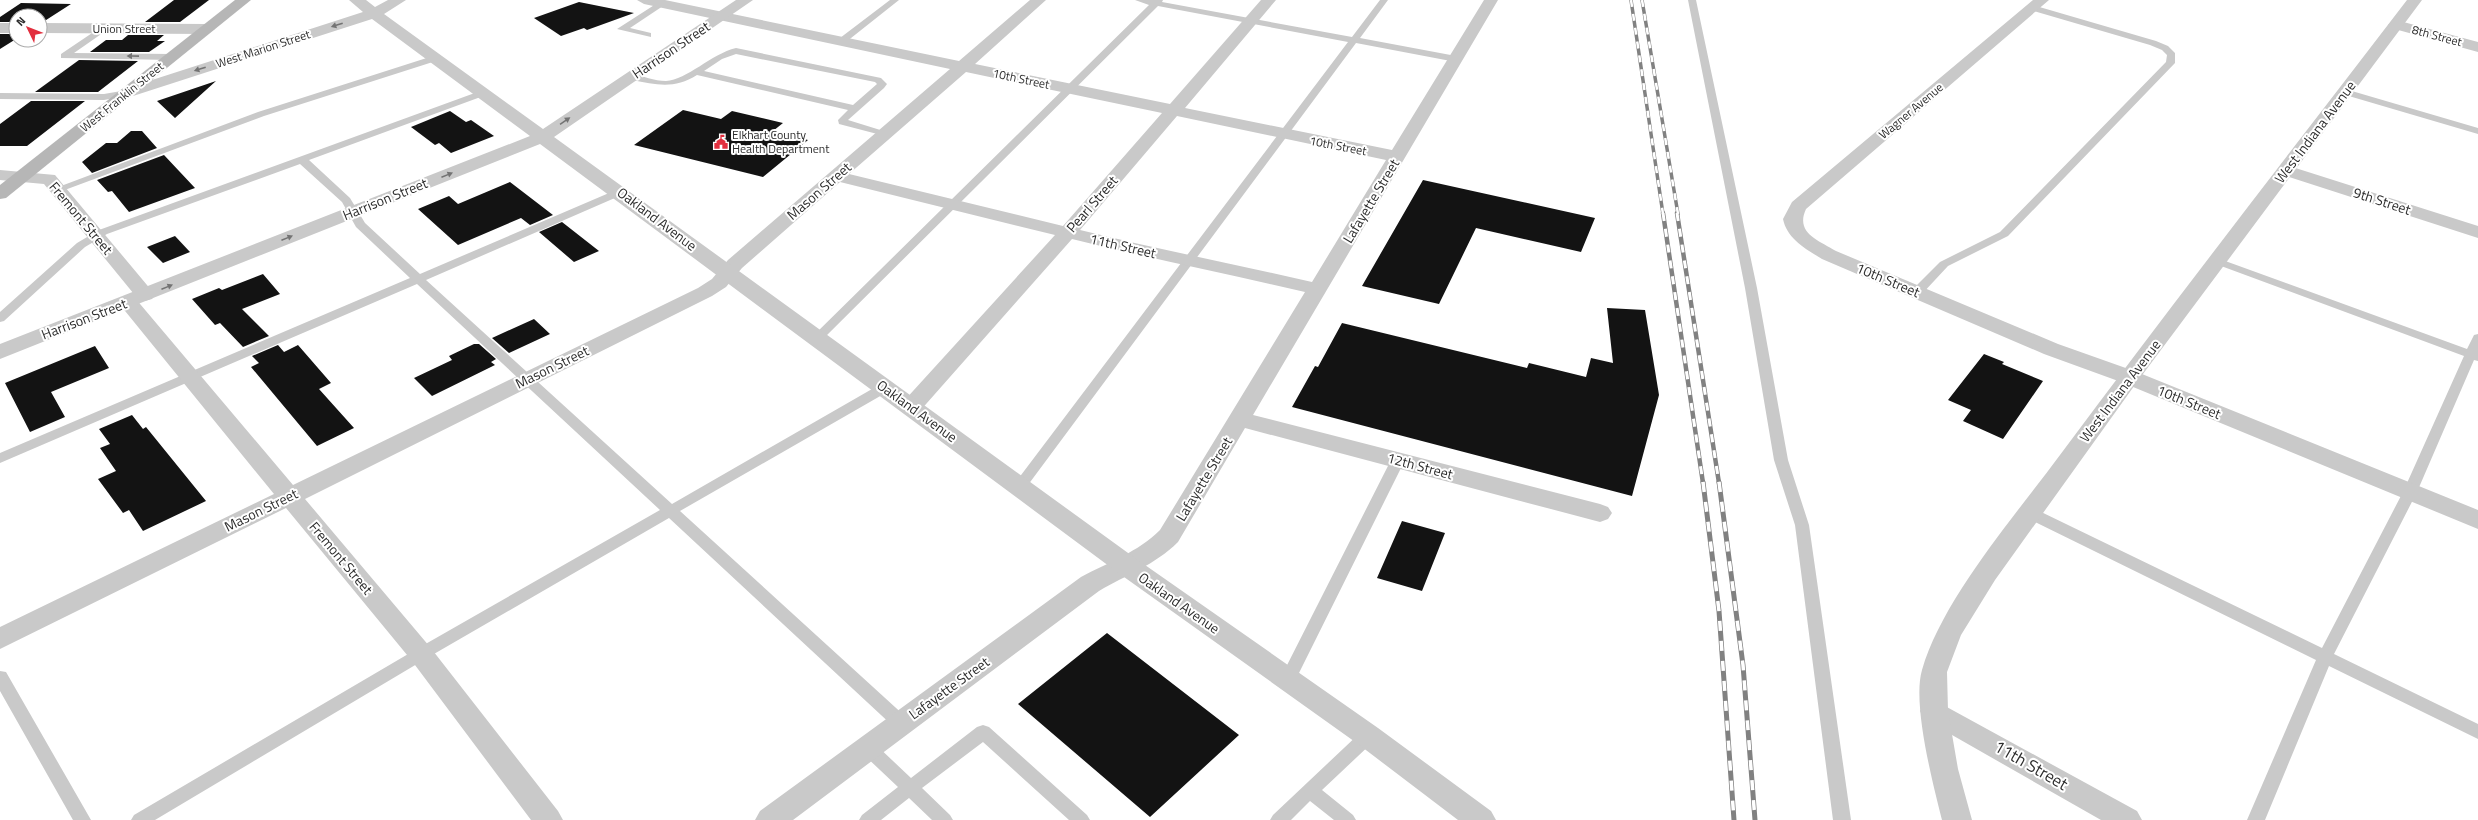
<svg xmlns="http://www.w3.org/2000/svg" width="2478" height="820" font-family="'Titillium Web',sans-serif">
  <rect width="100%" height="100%" fill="#fff"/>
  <path fill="#131313" d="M174,0H209L180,22H145Z
    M579,2L634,13L587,30L584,28L561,36L534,18Z
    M21,3L71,4L43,22H40V16H16V22H0V17Z
    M0,34H16V39L0,49Z
    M128,35H164L157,41H165L149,52H90L106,40H122Z
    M79,60L138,61L98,92H35Z
    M216,81L175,118L157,101Z
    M31,101H85L27,146H0V124Z
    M683,110L721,119L732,111L783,123L773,131L808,140L763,177L634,145Z
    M450,111L466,122L471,120L494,136L451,153L439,143L435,145L411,127Z
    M131,131H142L157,148L92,173L82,162L106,143H117Z
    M164,155L195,188L129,212L112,191L108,192L97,180Z
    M1423,180L1595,218L1581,252L1476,228L1439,304L1362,286Z
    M510,182L553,215L530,225L521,218L458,245L418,209L449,196L458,204Z
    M562,222L599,251L574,262L539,232Z
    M175,236L190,252L163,263L147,247Z
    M263,274L280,294L242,309L269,336L243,347L220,323L215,325L192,299L219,288L222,290Z
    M1607,308L1645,310L1659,395L1632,496L1292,407L1315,366L1318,367L1342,323L1527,368L1529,363L1586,377L1591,358L1613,363Z
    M534,319L550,334L509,353L492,338Z
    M474,344H479L496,359L491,362L495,365L432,396L414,378L452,360L449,356Z
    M278,345L284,352L298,345L331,383L319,389L354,428L317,446L251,367L259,363L252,356Z
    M95,346L109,368L51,392L65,417L30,432L5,383Z
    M1984,354L2004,362L2002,364L2043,381L2003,439L1963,421L1971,410L1948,400Z
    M132,415L143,429L146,427L206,501L143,531L129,510L123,513L98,479L116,471L100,448L110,444L99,429Z
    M1402,521L1445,533L1422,591L1377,578Z
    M1107,633L1239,735L1150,817L1018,704Z"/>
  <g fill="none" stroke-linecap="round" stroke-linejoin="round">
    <path fill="#c9c9c9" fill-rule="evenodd" d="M890,0H899L846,42H840V38Z
      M1135,0H1163L1162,2L1352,37L1380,0H1388L1360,38L1456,56L1461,59L1456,62L1356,43L1025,489H1015L1013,486L1015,483L1348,42L1158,6L821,341L817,342L811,338L1149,5Z
      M1688,0H1696L1757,288L1788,460L1809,525L1851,820H1833L1795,525L1774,460L1745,288Z
      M659,2L666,4L630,28L651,33V37L617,29Z
      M2030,6H2036L2156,41L2168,46L2175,53V63L2008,236L1948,266L1921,295H1913L1911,292L1913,289L1940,262L2000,232L2166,62L2167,55L2162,50L2150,45L2030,10Z
      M104,25L108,28L107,30L74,53L172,54L177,57L172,60L61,58V54Z
      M736,48L881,78L887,84L884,88L848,120L890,133L885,136L839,124L838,120L848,110L697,75C675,89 657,85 632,80L627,77L632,74C643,76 654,81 666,81C687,80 711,54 736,48ZM736,54L875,82L877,84L853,105L704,71L722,59Z
      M436,55L439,56V60L264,116L62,191H54L53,189L258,112Z
      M2345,89L2478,128V134L2342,94V90Z
      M127,90L130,91V95L104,100L0,99V93L104,94Z
      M483,90L488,93L486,95L309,160L350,198L365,223L420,274L616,190H624V194L426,280L672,504L879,385H889L890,388L889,391L680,511L907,718L909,723L907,728L901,730L895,728L669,518L427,658L155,820H131L134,815L415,650L660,510L417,284L0,463V453L410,278L356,227L342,202L300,164L107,234L85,247L4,321L0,322V312L77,243L99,230Z
      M2217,258L2467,349L2474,335L2478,334V361L2474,360L2417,492L2334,654L2478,724V739L2329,666L2265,820H2247L2316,660L2025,517L2023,513L2025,509H2035L2322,648L2403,492L2464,356L2213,263L2211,261Z
      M1398,455L1405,460L1296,679L1294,684L1288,685L1282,684L1280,679L1391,460Z
      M0,671L6,672L91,820H73L0,691Z
      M983,725L989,727L1087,815L1090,820H1069L983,742L922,788L950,815L953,820H932L909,798L881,820H859L862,815L898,787L862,753L860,748L862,743L868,741L874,743L911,778L977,727Z
      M1368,729L1374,731L1376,736L1374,741L1322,790L1353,815L1356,820H1334L1310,801L1291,820H1270L1273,815L1362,731Z"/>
    <path fill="#c9c9c9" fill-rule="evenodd" d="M637,0H665L959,61L1030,0H1046L975,64L1170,104L1261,0H1276L1185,108L1392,150L1484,0H1498L1253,415L1600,504L1608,507L1612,513L1608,519L1600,522L1245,428L1178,542C1155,565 1126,575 1099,591L793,820H755L760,811L1081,577C1109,562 1138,552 1160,530L1305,292C1228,274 1149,258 1072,239L919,412L911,414L903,412L900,407L903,402L1055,235L840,182L742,268L726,287L712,296L305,499L430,647L558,811L563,820H531L412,661L286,508L0,649V627L274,494L121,306L118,302L121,298L128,296L135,298L293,485L698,288L712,279L728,260L950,69L644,4ZM966,72L1162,113L1063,226L849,174ZM1177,116L1386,160L1312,282C1234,264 1157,249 1080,230Z
      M2033,0H2049L1806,209C1795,233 1818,240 1836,251L2058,344L2137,372L2478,510V529L2121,382L2044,354L1822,259C1806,249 1787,239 1783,219L1792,202Z
      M2396,20L2478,42V52L2391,28L2388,25L2391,22Z
      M0,23H16V33H0Z
      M40,23L207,24L215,29L207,34L40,33Z
      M2286,165L2478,226V238L2280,174L2277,170L2280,166Z
      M0,170L55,175L152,291L155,295L152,299L145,301L138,299L44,184L0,180Z
      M1934,700L2137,811L2142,820H2101L1924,719L1920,711L1924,703Z"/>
    <path fill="#c9c9c9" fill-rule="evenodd" d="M349,0H366L375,7L388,0H406L384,14L543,129L736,0H753L554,137L1135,558L1378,728L1491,811L1496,820H1458L1358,744L1117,572L540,144L0,359V344L530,136L372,19L133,96H121L119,93L121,90L363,12Z
      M2407,0H2422L2137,382L1995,580L1961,635L1947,672L1948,711L1958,769L1972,820H1942C1933,784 1912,704 1922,670C1943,598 2015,516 2060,455C2174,302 2291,151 2407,0Z"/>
    <path fill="#b6b6b6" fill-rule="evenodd" d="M235,0H251L6,198L0,199V185Z"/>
    <defs>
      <path id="rail-far2" d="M1631,0L1663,214
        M1642,0L1678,214"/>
      <path id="rail-far1" d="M1663,213L1703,483
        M1677,213L1719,483"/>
      <path id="rail" d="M1703,482L1719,611L1734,820
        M1719,482L1743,665L1755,820"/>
    </defs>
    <use href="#rail-far2" stroke="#818181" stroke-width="3.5"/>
    <use href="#rail-far1" stroke="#818181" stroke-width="4.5"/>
    <use href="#rail" stroke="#818181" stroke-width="5"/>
    <use href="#rail-far2" stroke="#fff" stroke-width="2.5" stroke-dasharray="7" stroke-linecap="butt"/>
    <use href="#rail-far1" stroke="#fff" stroke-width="3" stroke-dasharray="8" stroke-linecap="butt"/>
    <use href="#rail" stroke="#fff" stroke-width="3.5" stroke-dasharray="10" stroke-linecap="butt"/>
  </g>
  <defs><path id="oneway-solid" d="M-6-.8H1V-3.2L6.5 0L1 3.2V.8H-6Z"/></defs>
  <g fill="#737373">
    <use href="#oneway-solid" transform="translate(337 25) rotate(162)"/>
    <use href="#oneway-solid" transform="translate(133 56) rotate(-179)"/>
    <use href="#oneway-solid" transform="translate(200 69) rotate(162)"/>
    <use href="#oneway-solid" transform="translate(565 121) rotate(-34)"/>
    <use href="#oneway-solid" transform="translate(447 175) rotate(-22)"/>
    <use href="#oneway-solid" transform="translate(287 238) rotate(-22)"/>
    <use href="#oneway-solid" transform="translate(167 287) rotate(-22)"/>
  </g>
  <defs>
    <symbol id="civic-bare" viewBox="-9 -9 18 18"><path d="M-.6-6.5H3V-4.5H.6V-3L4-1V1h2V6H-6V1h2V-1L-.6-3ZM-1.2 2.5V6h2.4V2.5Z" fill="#e22f3e" stroke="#fff" stroke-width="2.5" paint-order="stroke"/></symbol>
  </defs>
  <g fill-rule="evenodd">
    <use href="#civic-bare" x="711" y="132" width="20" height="20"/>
  </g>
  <g text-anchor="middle" stroke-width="4" stroke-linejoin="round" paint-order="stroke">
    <g font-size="12" fill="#2c2c2c" stroke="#fff">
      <text x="124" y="33">Union Street</text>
      <text transform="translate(2437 36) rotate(15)" y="4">8th Street</text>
      <text transform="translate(263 49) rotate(-18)" y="4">West Marion Street</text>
      <text transform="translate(1021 79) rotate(12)" y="4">10th Street</text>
      <text transform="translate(122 97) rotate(-39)" y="4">West Franklin Street</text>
      <text transform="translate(1911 111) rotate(-40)" y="4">Wagner Avenue</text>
      <text transform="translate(1338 146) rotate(11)" y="4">10th Street</text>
    </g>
    <g font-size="12" fill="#2c2c2c" stroke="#fff" text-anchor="start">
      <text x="732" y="139">Elkhart County<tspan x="732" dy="14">Health Department</tspan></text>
    </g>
    <g font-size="14" fill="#2c2c2c" stroke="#fff">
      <text transform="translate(671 50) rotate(-34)" y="5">Harrison Street</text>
      <text transform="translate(2315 132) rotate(-53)" y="5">West Indiana Avenue</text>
      <text transform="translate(819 191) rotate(-41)" y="5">Mason Street</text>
      <text transform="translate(385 199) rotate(-22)" y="5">Harrison Street</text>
      <text transform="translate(1371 201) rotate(-59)" y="5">Lafayette Street</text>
      <text transform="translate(2382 201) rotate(18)" y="5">9th Street</text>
      <text transform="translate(1092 204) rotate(-49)" y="5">Pearl Street</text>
      <text transform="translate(81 218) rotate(50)" y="5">Fremont Street</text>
      <text transform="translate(657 219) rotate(37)" y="5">Oakland Avenue</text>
      <text transform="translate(1123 246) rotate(13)" y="5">11th Street</text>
      <text transform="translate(1888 280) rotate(23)" y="5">10th Street</text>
      <text transform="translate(84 319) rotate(-21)" y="5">Harrison Street</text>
      <text transform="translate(552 367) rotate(-26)" y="5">Mason Street</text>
      <text transform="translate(2120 391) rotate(-53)" y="5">West Indiana Avenue</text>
      <text transform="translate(2189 402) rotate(22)" y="5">10th Street</text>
      <text transform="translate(917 411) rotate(36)" y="5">Oakland Avenue</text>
      <text transform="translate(1420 466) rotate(15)" y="5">12th Street</text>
      <text transform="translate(1204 479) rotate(-59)" y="5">Lafayette Street</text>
      <text transform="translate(261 510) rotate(-26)" y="5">Mason Street</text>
      <text transform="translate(341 558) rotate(50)" y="5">Fremont Street</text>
      <text transform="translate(1179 603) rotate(35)" y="5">Oakland Avenue</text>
      <text transform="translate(949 688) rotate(-36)" y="5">Lafayette Street</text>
    </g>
    <g font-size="17" fill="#2c2c2c" stroke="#fff">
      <text transform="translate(2031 765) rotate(30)" y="6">11th Street</text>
    </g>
  </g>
  <g transform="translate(28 28) rotate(313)"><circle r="19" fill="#ffffff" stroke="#ababab"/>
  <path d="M0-3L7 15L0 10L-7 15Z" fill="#e22f3e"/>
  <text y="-6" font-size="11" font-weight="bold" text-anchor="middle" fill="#2c2c2c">N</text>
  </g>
</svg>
